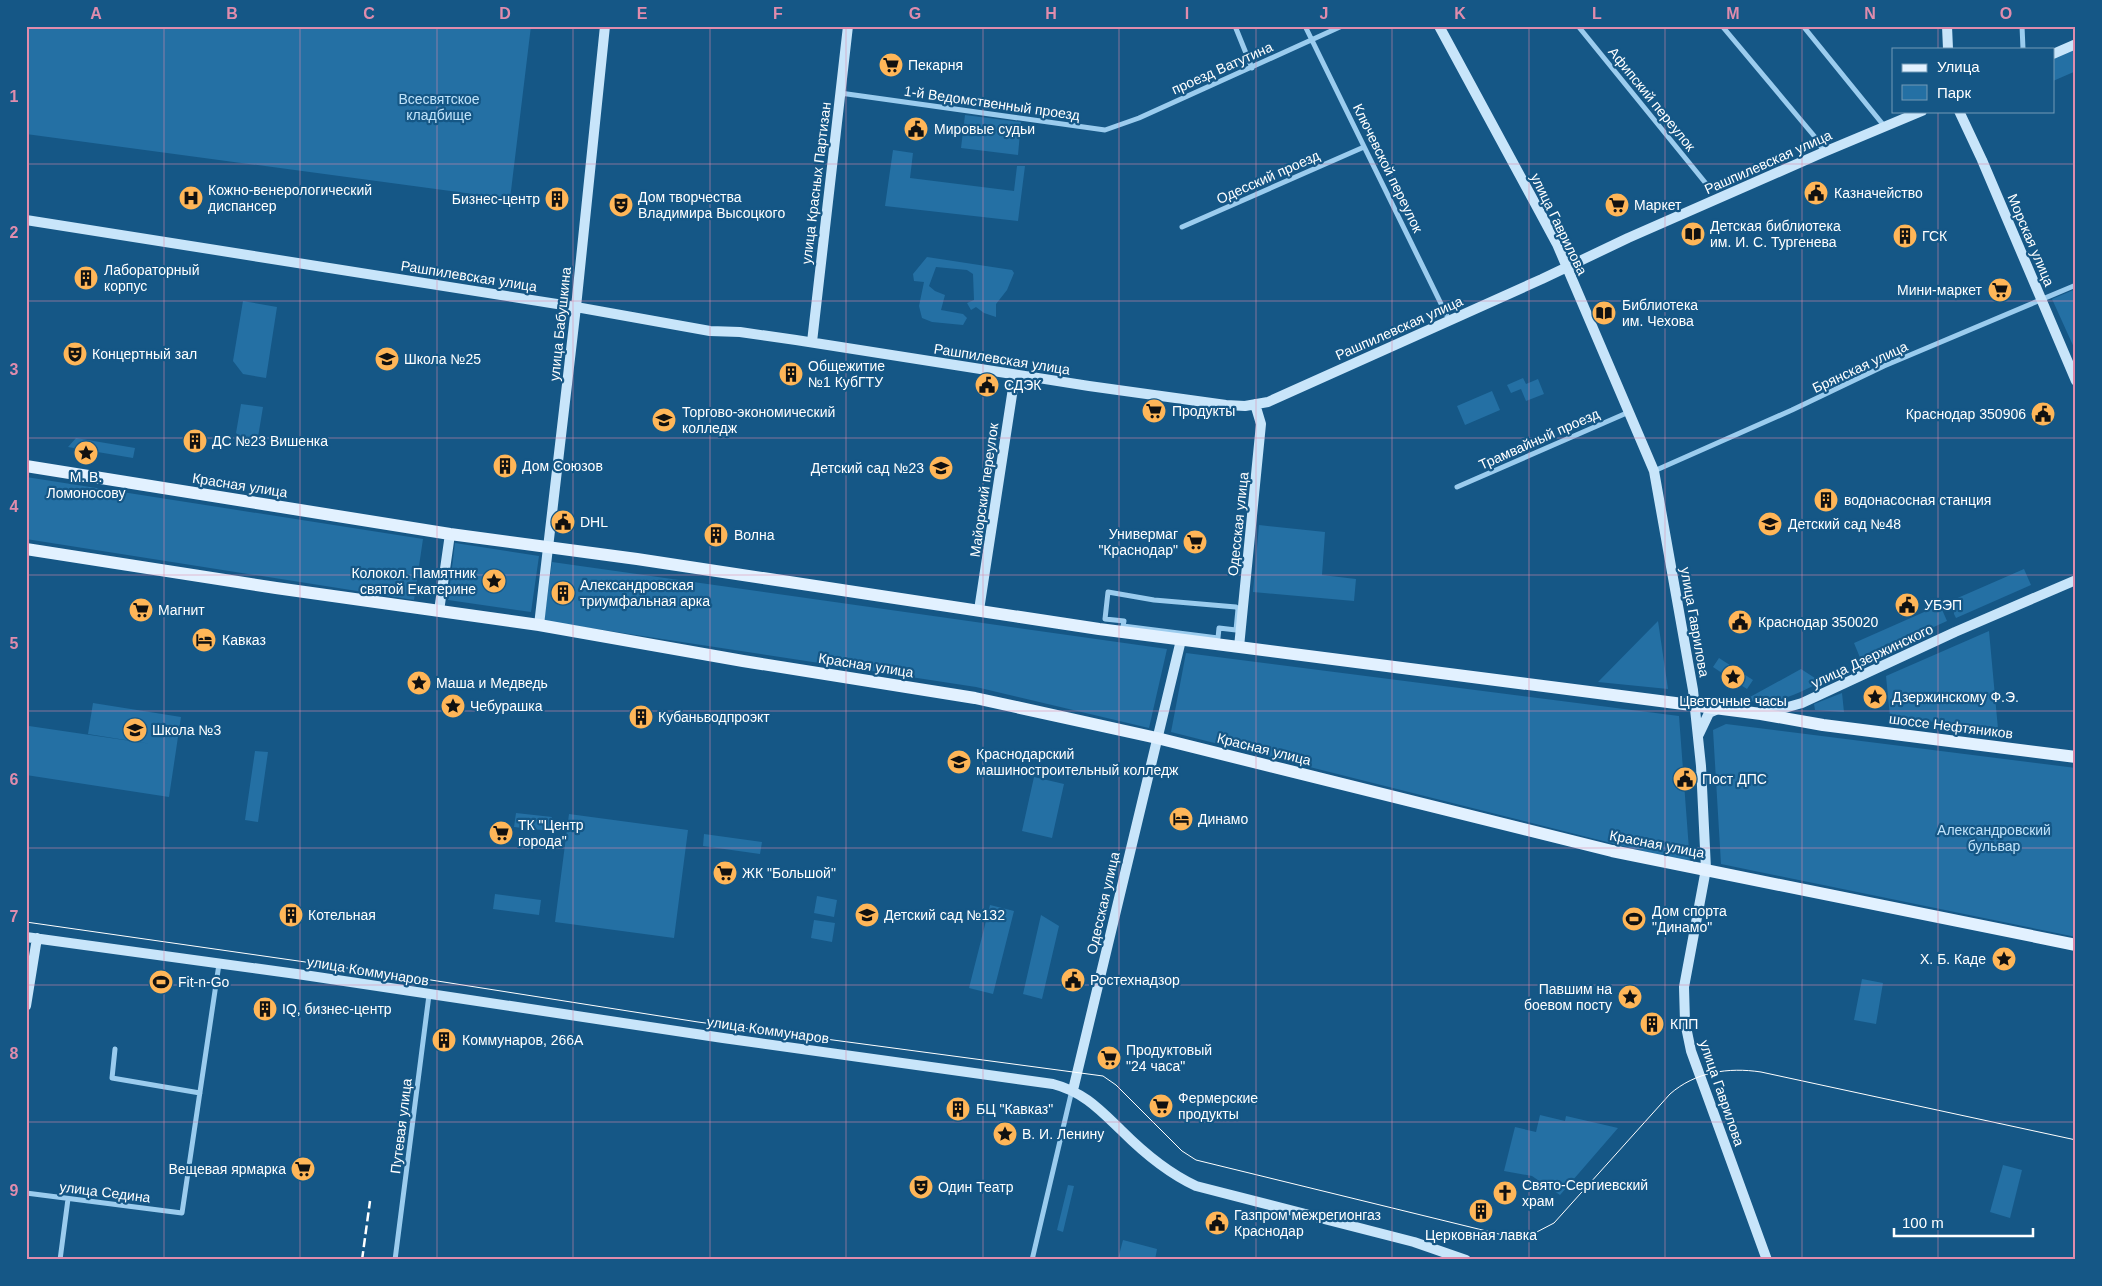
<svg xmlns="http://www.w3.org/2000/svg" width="2102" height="1286" font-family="Helvetica,sans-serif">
  <rect width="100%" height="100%" fill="#155786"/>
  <path fill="#2470a4" d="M26,26H531L510,199L26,134Z
    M2076,48V71L2053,81V58Z
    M965,115L1021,122L1018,155L961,148Z
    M893,150L913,153L910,178L1014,191L1017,166H1025L1018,221L885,206Z
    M927,257L1012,270L1014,273L1007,290L996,304V317L984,313L976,307L971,310L967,303L974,300L973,274L967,270L936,267L929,286L935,291L945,295L941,310L963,314L967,318L963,325L932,322L922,318L919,306L924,282L914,281L913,274Z
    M2076,289V352L2052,299Z
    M243,301L277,307L266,378L243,374L233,361Z
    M1523,378L1526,384L1538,379L1544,394L1526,401L1521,389L1511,393L1507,385Z
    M1492,391L1500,410L1465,425L1457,406Z
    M241,404L263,407L256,449L236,433Z
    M76,438L135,448L133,458L68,447Z
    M26,477L423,539L414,600L26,539Z
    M1259,525L1325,532L1322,575L1356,579L1354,601L1253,592Z
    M455,543L539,556L531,612L448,600Z
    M552,562L1167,649L1149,728L976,687L544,621Z
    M2024,569L2031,585L1956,618L1954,614L1953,600Z
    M1940,605L1947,621L1861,660L1854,643Z
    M1658,621L1668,689L1598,682Z
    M1989,631L1998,729L1890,717L1886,676Z
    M1186,653L1679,716L1690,863L1171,732Z
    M1719,658L1753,680L1747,689L1736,682H1728L1725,675L1713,667Z
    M1801,669L1821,682C1798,693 1776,706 1749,701L1750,697Z
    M1842,693L1844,712L1815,710L1814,704Z
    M93,703L181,717L169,797L26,775L29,726L151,744L88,734Z
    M1726,724L2076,768V937L1721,864L1713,730Z
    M255,751L268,752L258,822L245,820Z
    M1034,777L1064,784L1052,838L1022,831Z
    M516,813L552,817L551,831L514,827Z
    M569,814L688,830L674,938L555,922Z
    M704,834L762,842L760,854L703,846Z
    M495,894L541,900L539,915L493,909Z
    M817,896L837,900L834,917L814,913Z
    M990,905L1014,911L993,994L969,988Z
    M1041,915L1059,926L1042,999L1023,994Z
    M814,920L835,923L832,942L811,938Z
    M1862,979L1883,983L1876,1024L1854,1020Z
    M1540,1115L1565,1121L1566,1116L1618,1128L1560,1195L1532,1176L1504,1171L1515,1127L1536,1132Z
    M2003,1165L2022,1170L2010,1218L1990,1212Z
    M1068,1185L1074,1186L1063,1232L1057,1230Z
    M1123,1240L1157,1249L1155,1260L1118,1259Z"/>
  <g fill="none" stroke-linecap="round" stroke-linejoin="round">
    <path stroke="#9bccee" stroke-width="5" d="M1235,26L1252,68
      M1305,26L1449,320
      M1578,26L1708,186
      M1722,26L1815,137L1824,152
      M1803,26L1885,127
      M2022,26L2023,49
      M1804,27L1816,26
      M840,93L1105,130L1139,118L1342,26
      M1182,227L1364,147
      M1654,471L1792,410L1884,366L2076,285
      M1457,487L1629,412
      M1108,592L1154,600L1236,607L1238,609L1236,630L1219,628L1218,638L1123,626L1124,621L1105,619Z
      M115,1049L112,1078L200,1093
      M26,1193L182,1213L219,964
      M60,1260L68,1199
      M395,1260L429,995
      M1032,1260L1072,1090"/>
    <path stroke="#c8e5fa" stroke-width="10" d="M1439,26L1557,244L1654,471L1693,690L1701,766L1706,869L1684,987L1685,1022L1691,1051L1767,1260
      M1947,26L1948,49
      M2053,54L2076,44
      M1959,111L1982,160L2076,381
      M26,220L576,307L710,331L740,332L796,340L1089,386L1226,405L1245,406L1268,402L1542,279L1628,238L1824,152L1922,111
      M812,342L848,26
      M979,610L1015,375
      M439,611L450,534
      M539,625L576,307L605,26
      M1239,647L1261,424L1255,404
      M1767,713L1802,703L1955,632L2076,580
      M1699,734L1709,713L1718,709
      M26,937L304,975L723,1038L1053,1084C1084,1092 1100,1110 1122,1131C1144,1153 1168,1173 1196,1186L1414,1242L1466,1260
      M26,1006L37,938
      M1073,1090L1181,640"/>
    <path stroke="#e2f1ff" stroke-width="12" d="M26,466L450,534L637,559L1099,629L1761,714L1823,725L2076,757
      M26,549L276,588L539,625L743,661L975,698L1157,738L1612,851L2076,945"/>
    <path stroke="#fff" stroke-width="1" d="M26,922L431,980L698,1022L1103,1076L1116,1085L1182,1151L1196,1160L1511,1237L1531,1235L1554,1223L1670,1094C1695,1072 1728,1067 1761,1072L2076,1140"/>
    <path stroke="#fff" stroke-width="2.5" stroke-dasharray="9 4" stroke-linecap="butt" d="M362,1260L370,1201"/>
  </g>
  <path fill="none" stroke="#e08cad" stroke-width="1" stroke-opacity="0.55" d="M164,26V1260M300,26V1260M437,26V1260M573,26V1260M710,26V1260M846,26V1260M983,26V1260M1119,26V1260M1256,26V1260M1392,26V1260M1529,26V1260M1665,26V1260M1802,26V1260M1938,26V49M1938,111V1260M26,164H2076M26,301H2076M26,438H2076M26,575H2076M26,711H2076M26,848H2076M26,985H2076M26,1122H2076"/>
  <defs>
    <symbol id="supermarket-disc" viewBox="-11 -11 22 22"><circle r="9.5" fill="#ffb658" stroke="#155786"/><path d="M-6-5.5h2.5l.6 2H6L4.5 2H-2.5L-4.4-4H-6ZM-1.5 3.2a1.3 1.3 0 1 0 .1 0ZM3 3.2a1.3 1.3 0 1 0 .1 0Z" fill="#111"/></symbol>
    <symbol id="civic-disc" viewBox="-11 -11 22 22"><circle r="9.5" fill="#ffb658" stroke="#155786"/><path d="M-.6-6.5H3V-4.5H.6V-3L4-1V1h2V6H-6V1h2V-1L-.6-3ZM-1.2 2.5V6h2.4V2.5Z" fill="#111"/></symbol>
    <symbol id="hospital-disc" viewBox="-11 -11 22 22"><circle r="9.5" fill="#ffb658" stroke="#155786"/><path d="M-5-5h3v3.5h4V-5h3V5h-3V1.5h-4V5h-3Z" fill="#111"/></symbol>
    <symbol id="building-disc" viewBox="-11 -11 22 22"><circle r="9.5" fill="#ffb658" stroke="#155786"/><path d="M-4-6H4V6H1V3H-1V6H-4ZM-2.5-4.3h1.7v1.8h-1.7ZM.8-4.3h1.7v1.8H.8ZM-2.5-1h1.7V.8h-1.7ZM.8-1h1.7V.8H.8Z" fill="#111"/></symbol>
    <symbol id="theatre-disc" viewBox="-11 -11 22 22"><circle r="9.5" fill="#ffb658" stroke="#155786"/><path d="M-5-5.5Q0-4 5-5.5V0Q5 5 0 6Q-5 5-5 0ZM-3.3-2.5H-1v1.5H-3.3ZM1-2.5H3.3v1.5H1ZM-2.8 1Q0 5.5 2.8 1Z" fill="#111"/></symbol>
    <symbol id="library-disc" viewBox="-11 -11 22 22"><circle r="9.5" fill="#ffb658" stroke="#155786"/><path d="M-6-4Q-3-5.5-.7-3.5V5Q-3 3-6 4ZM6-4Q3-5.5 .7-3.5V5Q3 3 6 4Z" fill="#111"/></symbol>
    <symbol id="school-disc" viewBox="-11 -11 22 22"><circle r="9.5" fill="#ffb658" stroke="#155786"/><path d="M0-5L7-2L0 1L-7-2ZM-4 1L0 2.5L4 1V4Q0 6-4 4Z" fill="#111"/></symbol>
    <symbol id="university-disc" viewBox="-11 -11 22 22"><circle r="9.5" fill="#ffb658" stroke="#155786"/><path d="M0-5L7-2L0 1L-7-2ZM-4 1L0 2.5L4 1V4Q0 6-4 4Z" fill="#111"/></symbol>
    <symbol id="sight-disc" viewBox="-11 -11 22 22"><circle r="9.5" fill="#ffb658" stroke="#155786"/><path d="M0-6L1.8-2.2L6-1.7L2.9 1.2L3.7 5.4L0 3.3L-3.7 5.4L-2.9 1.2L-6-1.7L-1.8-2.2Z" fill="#111"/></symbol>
    <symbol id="hotel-disc" viewBox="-11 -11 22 22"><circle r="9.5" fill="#ffb658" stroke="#155786"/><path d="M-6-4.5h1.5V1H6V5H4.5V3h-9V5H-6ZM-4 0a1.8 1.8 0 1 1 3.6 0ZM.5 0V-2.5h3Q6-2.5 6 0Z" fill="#111"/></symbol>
    <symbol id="stadium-disc" viewBox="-11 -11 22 22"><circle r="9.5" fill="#ffb658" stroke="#155786"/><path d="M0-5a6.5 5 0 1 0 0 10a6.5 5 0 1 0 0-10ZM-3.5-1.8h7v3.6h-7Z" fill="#111"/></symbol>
    <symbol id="church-disc" viewBox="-11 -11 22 22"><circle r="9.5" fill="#ffb658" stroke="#155786"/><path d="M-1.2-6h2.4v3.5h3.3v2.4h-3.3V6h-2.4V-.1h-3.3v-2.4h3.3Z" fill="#111"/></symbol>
  </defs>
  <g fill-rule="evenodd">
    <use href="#supermarket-disc" x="877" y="51" width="28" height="28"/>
    <use href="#civic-disc" x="902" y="115" width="28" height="28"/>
    <use href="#civic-disc" x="1802" y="179" width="28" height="28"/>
    <use href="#hospital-disc" x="177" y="184" width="28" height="28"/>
    <use href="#building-disc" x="543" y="185" width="28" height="28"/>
    <use href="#theatre-disc" x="607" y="191" width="28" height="28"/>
    <use href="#supermarket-disc" x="1603" y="191" width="28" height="28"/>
    <use href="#library-disc" x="1679" y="220" width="28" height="28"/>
    <use href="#building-disc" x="1891" y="222" width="28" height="28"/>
    <use href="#building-disc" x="72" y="264" width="28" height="28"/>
    <use href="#supermarket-disc" x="1986" y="276" width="28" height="28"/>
    <use href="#library-disc" x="1590" y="299" width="28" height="28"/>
    <use href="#theatre-disc" x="61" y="340" width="28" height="28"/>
    <use href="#school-disc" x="373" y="345" width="28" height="28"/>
    <use href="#building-disc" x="777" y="360" width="28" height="28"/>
    <use href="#civic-disc" x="973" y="371" width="28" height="28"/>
    <use href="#supermarket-disc" x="1140" y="397" width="28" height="28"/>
    <use href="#civic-disc" x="2029" y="400" width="28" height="28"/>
    <use href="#university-disc" x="650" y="406" width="28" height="28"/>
    <use href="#building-disc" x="181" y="427" width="28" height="28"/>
    <use href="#sight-disc" x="72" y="439" width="28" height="28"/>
    <use href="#building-disc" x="491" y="452" width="28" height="28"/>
    <use href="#school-disc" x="927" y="454" width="28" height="28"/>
    <use href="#building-disc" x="1812" y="486" width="28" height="28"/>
    <use href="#civic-disc" x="549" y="508" width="28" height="28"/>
    <use href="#school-disc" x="1756" y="510" width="28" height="28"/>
    <use href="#building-disc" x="702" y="521" width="28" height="28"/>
    <use href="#supermarket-disc" x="1181" y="528" width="28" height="28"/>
    <use href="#sight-disc" x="480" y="567" width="28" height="28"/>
    <use href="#building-disc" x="549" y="579" width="28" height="28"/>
    <use href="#civic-disc" x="1893" y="591" width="28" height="28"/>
    <use href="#supermarket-disc" x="127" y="596" width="28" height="28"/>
    <use href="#civic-disc" x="1726" y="608" width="28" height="28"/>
    <use href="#hotel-disc" x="190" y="626" width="28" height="28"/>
    <use href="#sight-disc" x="1719" y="663" width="28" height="28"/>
    <use href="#sight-disc" x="405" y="669" width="28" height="28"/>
    <use href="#sight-disc" x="1861" y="683" width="28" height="28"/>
    <use href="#sight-disc" x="439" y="692" width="28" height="28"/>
    <use href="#building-disc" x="627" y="703" width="28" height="28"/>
    <use href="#school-disc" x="121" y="716" width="28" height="28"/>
    <use href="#university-disc" x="945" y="748" width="28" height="28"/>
    <use href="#civic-disc" x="1671" y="765" width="28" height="28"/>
    <use href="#hotel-disc" x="1167" y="805" width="28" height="28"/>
    <use href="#supermarket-disc" x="487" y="819" width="28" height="28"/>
    <use href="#supermarket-disc" x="711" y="859" width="28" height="28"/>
    <use href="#building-disc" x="277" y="901" width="28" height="28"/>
    <use href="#school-disc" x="853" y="901" width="28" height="28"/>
    <use href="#stadium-disc" x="1620" y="905" width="28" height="28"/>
    <use href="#sight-disc" x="1990" y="945" width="28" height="28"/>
    <use href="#civic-disc" x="1059" y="966" width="28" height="28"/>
    <use href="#stadium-disc" x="147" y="968" width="28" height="28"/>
    <use href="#sight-disc" x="1616" y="983" width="28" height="28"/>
    <use href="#building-disc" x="251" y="995" width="28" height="28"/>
    <use href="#building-disc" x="1638" y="1010" width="28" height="28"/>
    <use href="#building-disc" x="430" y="1026" width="28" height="28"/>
    <use href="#supermarket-disc" x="1095" y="1044" width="28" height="28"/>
    <use href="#supermarket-disc" x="1147" y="1092" width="28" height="28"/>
    <use href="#building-disc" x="944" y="1095" width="28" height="28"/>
    <use href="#sight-disc" x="991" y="1120" width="28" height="28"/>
    <use href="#supermarket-disc" x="289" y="1155" width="28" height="28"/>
    <use href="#theatre-disc" x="907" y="1173" width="28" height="28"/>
    <use href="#church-disc" x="1491" y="1179" width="28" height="28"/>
    <use href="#building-disc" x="1467" y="1197" width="28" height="28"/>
    <use href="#civic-disc" x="1203" y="1209" width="28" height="28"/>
  </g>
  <g text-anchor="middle" stroke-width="4.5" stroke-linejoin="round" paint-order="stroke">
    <g font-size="14" fill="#fff" stroke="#155786" text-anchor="start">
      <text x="908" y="70">Пекарня</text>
      <text x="934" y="134">Мировые судьи</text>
      <text x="208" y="195">Кожно-венерологический<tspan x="208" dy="16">диспансер</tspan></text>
      <text x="1834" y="198">Казначейство</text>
      <text x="638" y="202">Дом творчества<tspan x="638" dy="16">Владимира Высоцкого</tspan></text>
      <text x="540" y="204" text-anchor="end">Бизнес-центр</text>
      <text x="1634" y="210">Маркет</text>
      <text x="1710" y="231">Детская библиотека<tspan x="1710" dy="16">им. И. С. Тургенева</tspan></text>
      <text x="1922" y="241">ГСК</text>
      <text x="104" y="275">Лабораторный<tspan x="104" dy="16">корпус</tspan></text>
      <text x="1982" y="295" text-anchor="end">Мини-маркет</text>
      <text x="1622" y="310">Библиотека<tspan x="1622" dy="16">им. Чехова</tspan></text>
      <text x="92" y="359">Концертный зал</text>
      <text x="404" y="364">Школа №25</text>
      <text x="808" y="371">Общежитие<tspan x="808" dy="16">№1 КубГТУ</tspan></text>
      <text x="1004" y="390">СДЭК</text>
      <text x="1172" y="416">Продукты</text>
      <text x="682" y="417">Торгово-экономический<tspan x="682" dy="16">колледж</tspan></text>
      <text x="2026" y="419" text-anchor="end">Краснодар 350906</text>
      <text x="212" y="446">ДС №23 Вишенка</text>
      <text x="522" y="471">Дом Союзов</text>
      <text x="924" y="473" text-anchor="end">Детский сад №23</text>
      <text x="86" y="482" text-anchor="middle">М. В.<tspan x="86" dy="16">Ломоносову</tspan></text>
      <text x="1844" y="505">водонасосная станция</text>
      <text x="580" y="527">DHL</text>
      <text x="1788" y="529">Детский сад №48</text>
      <text x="1178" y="539" text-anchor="end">Универмаг<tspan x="1178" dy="16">"Краснодар"</tspan></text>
      <text x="734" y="540">Волна</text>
      <text x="476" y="578" text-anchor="end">Колокол. Памятник<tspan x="476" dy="16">святой Екатерине</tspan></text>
      <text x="580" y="590">Александровская<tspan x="580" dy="16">триумфальная арка</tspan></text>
      <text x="1924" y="610">УБЭП</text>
      <text x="158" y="615">Магнит</text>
      <text x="1758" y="627">Краснодар 350020</text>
      <text x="222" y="645">Кавказ</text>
      <text x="436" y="688">Маша и Медведь</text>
      <text x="1892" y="702">Дзержинскому Ф.Э.</text>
      <text x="1733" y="706" text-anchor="middle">Цветочные часы</text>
      <text x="470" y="711">Чебурашка</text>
      <text x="658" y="722">Кубаньводпроэкт</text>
      <text x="152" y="735">Школа №3</text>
      <text x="976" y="759">Краснодарский<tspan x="976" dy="16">машиностроительный колледж</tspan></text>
      <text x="1702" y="784">Пост ДПС</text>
      <text x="1198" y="824">Динамо</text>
      <text x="518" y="830">ТК "Центр<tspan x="518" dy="16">города"</tspan></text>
      <text x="742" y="878">ЖК "Большой"</text>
      <text x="1652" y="916">Дом спорта<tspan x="1652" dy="16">"Динамо"</tspan></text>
      <text x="308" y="920">Котельная</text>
      <text x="884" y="920">Детский сад №132</text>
      <text x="1986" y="964" text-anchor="end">Х. Б. Каде</text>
      <text x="1090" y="985">Ростехнадзор</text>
      <text x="178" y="987">Fit-n-Go</text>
      <text x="1612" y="994" text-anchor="end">Павшим на<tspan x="1612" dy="16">боевом посту</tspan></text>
      <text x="282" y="1014">IQ, бизнес-центр</text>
      <text x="1670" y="1029">КПП</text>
      <text x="462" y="1045">Коммунаров, 266А</text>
      <text x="1126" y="1055">Продуктовый<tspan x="1126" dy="16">"24 часа"</tspan></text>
      <text x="1178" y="1103">Фермерские<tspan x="1178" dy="16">продукты</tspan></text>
      <text x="976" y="1114">БЦ "Кавказ"</text>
      <text x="1022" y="1139">В. И. Ленину</text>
      <text x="286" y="1174" text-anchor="end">Вещевая ярмарка</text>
      <text x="1522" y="1190">Свято-Сергиевский<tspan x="1522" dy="16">храм</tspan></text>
      <text x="938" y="1192">Один Театр</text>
      <text x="1234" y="1220">Газпром межрегионгаз<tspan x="1234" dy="16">Краснодар</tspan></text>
      <text x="1481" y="1240" text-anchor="middle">Церковная лавка</text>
    </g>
    <g font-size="14" fill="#fff" stroke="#155786">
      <text transform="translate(1222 68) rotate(-24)" y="5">проезд Ватутина</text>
      <text transform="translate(1652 99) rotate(51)" y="5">Афипский переулок</text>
      <text transform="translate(992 103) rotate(8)" y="5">1-й Ведомственный проезд</text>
      <text transform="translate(1768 162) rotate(-24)" y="5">Рашпилевская улица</text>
      <text transform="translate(1388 168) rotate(64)" y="5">Ключевской переулок</text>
      <text transform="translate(1268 177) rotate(-24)" y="5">Одесский проезд</text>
      <text transform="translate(816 183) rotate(-83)" y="5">улица Красных Партизан</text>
      <text transform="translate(1559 224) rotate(64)" y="5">улица Гаврилова</text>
      <text transform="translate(2031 240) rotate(67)" y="5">Морская улица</text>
      <text transform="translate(469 276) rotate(9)" y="5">Рашпилевская улица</text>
      <text transform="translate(560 324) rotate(-84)" y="5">улица Бабушкина</text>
      <text transform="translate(1399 328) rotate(-24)" y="5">Рашпилевская улица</text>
      <text transform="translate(1002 359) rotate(9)" y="5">Рашпилевская улица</text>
      <text transform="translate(1860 367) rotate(-25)" y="5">Брянская улица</text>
      <text transform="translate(1539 439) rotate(-24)" y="5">Трамвайный проезд</text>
      <text transform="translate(240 485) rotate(9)" y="5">Красная улица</text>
      <text transform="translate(984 490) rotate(-82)" y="5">Майорский переулок</text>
      <text transform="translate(1238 524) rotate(-84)" y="5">Одесская улица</text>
      <text transform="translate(1695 622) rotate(80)" y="5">улица Гаврилова</text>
      <text transform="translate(1872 656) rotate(-25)" y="5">улица Дзержинского</text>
      <text transform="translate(866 665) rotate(9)" y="5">Красная улица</text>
      <text transform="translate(1951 726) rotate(7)" y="5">шоссе Нефтяников</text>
      <text transform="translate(1264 749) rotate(14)" y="5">Красная улица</text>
      <text transform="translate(1657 844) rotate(11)" y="5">Красная улица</text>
      <text transform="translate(1103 903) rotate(-77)" y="5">Одесская улица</text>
      <text transform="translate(368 971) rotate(9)" y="5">улица Коммунаров</text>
      <text transform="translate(768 1030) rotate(8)" y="5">улица Коммунаров</text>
      <text transform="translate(1722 1093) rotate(71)" y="5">улица Гаврилова</text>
      <text transform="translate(401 1126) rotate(-83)" y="5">Путевая улица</text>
      <text transform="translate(105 1192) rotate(7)" y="5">улица Седина</text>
    </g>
    <g font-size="14" fill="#c0e3fa" stroke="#155786">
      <text x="439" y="104">Всесвятское<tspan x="439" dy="16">кладбище</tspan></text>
      <text x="1994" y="835">Александровский<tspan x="1994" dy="16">бульвар</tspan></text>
    </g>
  </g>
  <rect width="2102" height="1286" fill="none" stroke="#155786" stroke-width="55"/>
  <rect x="1892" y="48" width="162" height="65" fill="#155786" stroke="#739ab6"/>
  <rect x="1902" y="64" width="25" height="8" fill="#e2f1ff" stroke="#739ab6"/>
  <text x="1937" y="72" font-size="15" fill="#ffffff">Улица</text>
  <rect x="1902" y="85" width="25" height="15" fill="#2470a4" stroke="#739ab6"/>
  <text x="1937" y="98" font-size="15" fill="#ffffff">Парк</text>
  <path d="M1894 1228v8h139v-8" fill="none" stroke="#ffffff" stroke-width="2.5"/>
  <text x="1902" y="1228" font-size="15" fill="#ffffff" stroke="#155786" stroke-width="4" paint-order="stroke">100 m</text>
  <rect x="28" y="28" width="2046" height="1230" fill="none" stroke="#e08cad" stroke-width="2"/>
  <g font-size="16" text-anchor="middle" font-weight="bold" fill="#e08cad">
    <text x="96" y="19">A</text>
    <text x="232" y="19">B</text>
    <text x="369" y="19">C</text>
    <text x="505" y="19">D</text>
    <text x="642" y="19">E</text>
    <text x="778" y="19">F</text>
    <text x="915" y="19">G</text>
    <text x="1051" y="19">H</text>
    <text x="1187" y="19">I</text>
    <text x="1324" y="19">J</text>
    <text x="1460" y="19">K</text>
    <text x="1597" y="19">L</text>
    <text x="1733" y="19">M</text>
    <text x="1870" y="19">N</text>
    <text x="2006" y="19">O</text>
    <text x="14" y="102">1</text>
    <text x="14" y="238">2</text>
    <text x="14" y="375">3</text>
    <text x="14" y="512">4</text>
    <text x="14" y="649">5</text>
    <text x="14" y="785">6</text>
    <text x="14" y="922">7</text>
    <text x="14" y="1059">8</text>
    <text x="14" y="1196">9</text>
  </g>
</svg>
